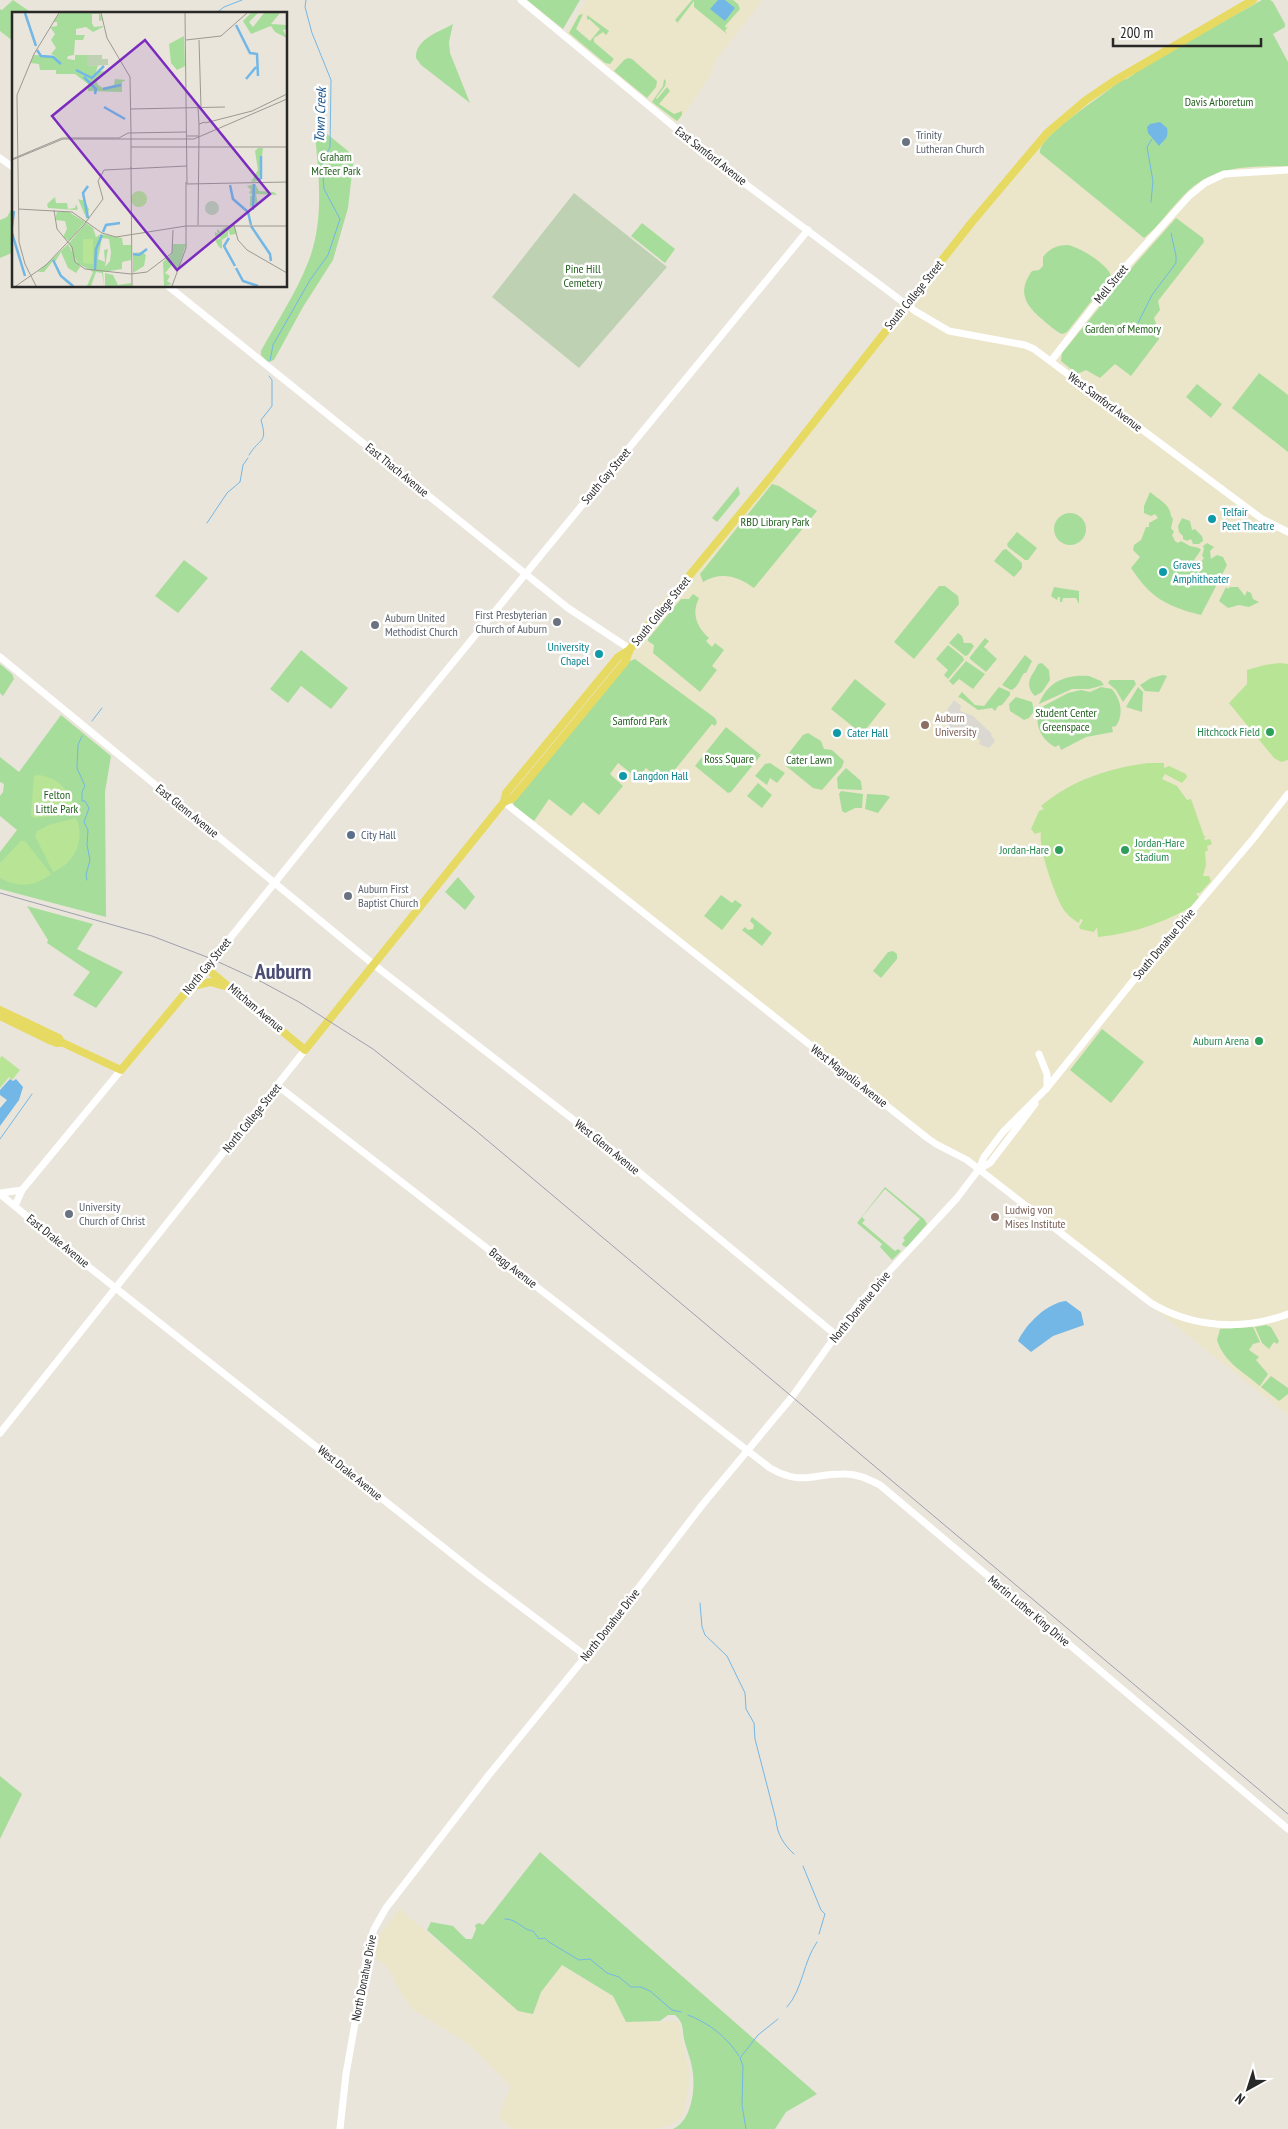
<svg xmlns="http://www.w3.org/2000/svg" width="1288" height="2129" font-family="'PT Sans Narrow',sans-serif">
  <rect width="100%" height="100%" fill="#eae5da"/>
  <path fill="#ebe5ca" d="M587,0H763L716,60L711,74L680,120L675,122L566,33Z
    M1262,0H1270L1273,2L1285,24V27L1273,34L1288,62V1415L972,1164L936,1144L504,802L506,793L618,657L630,649L1047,133L1086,100Z
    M400,1909L518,2011L533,2013L541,1992L561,1965L613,1996L626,2022L678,2021L689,2071V2084L684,2115L673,2124L657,2129H515L510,2127L498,2117L511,2087L470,2045L415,2011L401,1994L388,1967L373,1957L381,1932Z"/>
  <path fill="#a7dd9a" d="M13,0L29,11L27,14H14V42L0,31V9L2,10Z
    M527,0H580L563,29Z
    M692,0H733L738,4L740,9L725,26L726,28L729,25L725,31L727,34L694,7V1L678,22L679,24L675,20Z
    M1262,0H1270L1273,2L1285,24V27L1273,34L1288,62V166C1248,167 1214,164 1184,195C1170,209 1159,226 1144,238L1040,153C1038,135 1108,94 1120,80L1127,79L1149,63Z
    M583,14L576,29L590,41L600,29L589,19L587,20V15L609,31L606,35L603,32L594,38V42L614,59L610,64L605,63L569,33L579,15Z
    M453,24L449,42L450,53L470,103L421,65L416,58C415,39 439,32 453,24Z
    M628,58L632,59L657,81L656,87L647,98L614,71L624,60Z
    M664,79L666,81L665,86L656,98L657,99L667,87L670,91L659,104L674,114L682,111V115L677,121L652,102L663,86Z
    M320,131L326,133L354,156L348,208L333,260L303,307L274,360L268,362L261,355V351C277,321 297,292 309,260C324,221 319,176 315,135Z
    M14,204V252L0,258V220L7,217Z
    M1176,218L1203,238L1204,242L1158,301L1160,310L1154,318L1159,332V339L1131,376L1115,364L1100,378L1086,370L1077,374L1061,361L1062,353L1135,264Z
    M642,223L675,249L665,263L631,236Z
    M1067,245C1078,246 1109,265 1111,276L1067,332L1062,334C1055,331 1049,325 1043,320C1025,305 1017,292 1032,271L1039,270L1043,266V257C1049,249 1057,245 1067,245Z
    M1259,373L1288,395V452L1232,408Z
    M1197,384L1222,404L1211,418L1186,397Z
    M772,484L779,486L817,511L754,588C738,576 721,571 703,582L700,574Z
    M738,486L740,494L717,522L712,518Z
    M1150,492C1159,500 1170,504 1171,516L1173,519L1171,528L1174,532L1172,535L1175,541L1178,543L1181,541L1190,546L1199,548L1201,550L1194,560L1201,562L1204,558L1202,556L1204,549L1203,546L1207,543L1214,547L1210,551L1211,559L1217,555L1223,557L1227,565L1201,615C1166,606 1151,598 1131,568L1140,557L1133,550L1134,545L1141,540L1146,527H1149V523L1158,518L1155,514L1151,516L1144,513V506Z
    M1054 529a16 16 0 1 1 32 0a16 16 0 1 1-32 0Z
    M1182,518L1190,521L1192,530L1195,529L1202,536L1203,541L1199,544H1193L1191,539L1187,541L1183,539V536L1179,532L1178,526Z
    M1017,532L1037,548L1028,560H1025L1008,547L1007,544Z
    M1006,549L1022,563V568L1014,577L994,561L1003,550Z
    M184,560L208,578L178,613L155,596Z
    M939,586H945L958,596L959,604L914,659L894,642Z
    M1054,587L1079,591V604L1076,598H1063L1062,602H1060V597H1058L1057,600L1051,596Z
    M1226,587L1228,589L1230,587H1238L1245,596L1247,591L1251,593L1253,599L1259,602L1249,607L1239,605L1228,608L1219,601Z
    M693,594L699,598C691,614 697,627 709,638L706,641L712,647L715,643L724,650L712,666L717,670L700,692L653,653L654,645L648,641V639L681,599H689Z
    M958,633L962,636L964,643H971L974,646L968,655L965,656L949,643Z
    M985,638L989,641L984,647L997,659L986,672L970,659V657Z
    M948,645L963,657L964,660L948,679L944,675L948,670L936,659Z
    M301,650L348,688L331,709L301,686L288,703L270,689Z
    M1025,655L1032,661L1026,673H1024C1020,678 1019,687 1011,690L1002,685Z
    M635,659L715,718L717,722L715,726L712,724L664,783L646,768L637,778L618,763L610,774L623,786L599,815L583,802L571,816L549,799L534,821L514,806L513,802L630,661Z
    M966,661L985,674L973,689L959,679L953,685L949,681Z
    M1042,663L1049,670L1050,680L1042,692L1035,696C1022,683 1034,674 1038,664Z
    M0,664L12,674L14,679L3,696L0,693Z
    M1163,675L1167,676L1159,692L1145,691L1140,685L1151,678Z
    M1089,676L1101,681L1104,685L1089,689H1072L1039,704C1047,683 1064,674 1089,676Z
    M855,679L886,704L862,734L831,709Z
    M1110,680H1134L1136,684L1123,702L1116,690L1108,683Z
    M999,687L1010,692V695L1002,705L998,706L995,711L992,708L978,710L961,698L958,697L962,692L975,705L984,706Z
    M1101,687L1112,689C1121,700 1124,714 1116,726L1112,727L1113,732L1086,737L1061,750L1059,745L1055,747C1041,740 1033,723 1040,708L1068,693L1081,690L1090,692Z
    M1138,687L1143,692L1142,712L1126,707Z
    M1016,697L1032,702L1034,711L1029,718L1024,720L1010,711L1009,704Z
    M61,715L111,756L105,792L106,917L0,889V852L17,830L0,816V796L3,792L4,784L0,782V757L19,772Z
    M726,727L761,755L731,792L728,793L695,766Z
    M808,733L821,741L824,749L832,750L844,761L842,767L822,790L813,788L786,766L785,758L803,735Z
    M770,763L785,773L777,783L770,778L767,785L755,776L765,764Z
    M846,768L861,781L862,790L838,789L837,778Z
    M758,783L772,795L762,808L747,796Z
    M841,791L863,794L862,808H855L845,813L842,811L839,794Z
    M867,794L885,795L890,797L878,813L865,809Z
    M458,877L475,897L465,910L445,892Z
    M721,895L732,903L735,900L742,905L722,930L704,916Z
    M27,906L93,924L77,949L123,972L96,1008L73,995L90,972L47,943L48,940Z
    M752,917L772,933L762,946L742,930L745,927L748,930L753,929L754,925L750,921Z
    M893,951L897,954V959L881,978L873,971L888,952Z
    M1102,1029L1144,1062L1111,1103L1070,1070Z
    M885,1187L924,1219L927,1224L907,1247L903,1246L902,1244L905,1240L903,1238L920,1219L885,1189L862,1217L865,1220L862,1223L895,1251L898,1249L901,1251L892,1260L880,1247L882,1244L857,1223Z
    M1266,1325L1271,1327L1279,1341L1277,1344L1274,1342L1269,1349L1262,1343L1255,1327Z
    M1253,1327L1260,1342L1253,1344L1249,1350L1259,1357L1256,1360L1268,1374L1260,1386C1243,1372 1223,1361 1217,1340L1220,1329Z
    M1271,1376L1288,1388V1394L1279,1401L1261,1387Z
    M0,1776L22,1794L0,1839Z
    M540,1852L817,2094L786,2112L775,2129H673C691,2121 695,2092 693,2074C692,2062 687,2051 684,2039C682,2028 684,2023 675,2015H668L660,2021L626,2022L613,1996L562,1965L541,1992L533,2014L518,2011L427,1930L431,1922L453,1926L466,1939H472L476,1929L475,1925L479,1923L483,1925Z"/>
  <path fill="#bed2b3" d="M574,193L667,267L579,368L492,297Z"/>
  <path fill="#b8e496" d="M1280,663L1288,664V760L1281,762L1274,758L1229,703L1247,684V670L1265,665Z
    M1148,763H1164V768L1169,766L1186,774L1187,777L1182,783L1165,774L1162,779L1177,786L1187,800L1191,799L1204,836L1206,837L1204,838L1205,840L1210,839L1212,844L1207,846L1208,850L1205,852L1206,865L1203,876H1209L1211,881L1200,893H1196L1201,901C1169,921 1136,933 1098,937L1097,927L1094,932L1080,929L1079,927L1083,920L1080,919L1079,923C1072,919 1066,914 1062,907C1054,892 1038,848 1041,832L1035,834L1031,829L1039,811L1044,809L1041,806C1072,780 1109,768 1148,763Z
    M36,775C59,776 72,793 76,814L34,818L31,815L34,776Z
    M76,818C86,840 74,864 53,872L35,836L37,831L49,825Z
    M21,841H25L51,874C35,887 18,888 0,878V863Z
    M2,1056L20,1070L12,1080L9,1077L0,1088V1058Z"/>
  <path fill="#dad8d1" d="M954,700L961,706L960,711L973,716L992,734L991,735L995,741L989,748L979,744L980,741L970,729L961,730L957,734L946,727L948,724L941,719Z"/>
  <path fill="#73b7e6" d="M718,0H725L735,8L725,21L710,9Z
    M1160,122L1167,128C1169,139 1164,139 1159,146L1148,133L1147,127L1150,124Z
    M10,1079L13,1081L16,1079L23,1087L19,1100L0,1126V1108L7,1100L0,1095V1090Z
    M1066,1301L1081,1312L1084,1325L1053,1336L1031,1352L1018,1341C1026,1324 1047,1303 1066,1301Z"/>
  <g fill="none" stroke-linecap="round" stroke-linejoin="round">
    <path stroke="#73b7e6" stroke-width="1" d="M215,14L224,7L242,0
      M1151,202L1153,181L1147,147L1152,139
      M1138,323L1152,295L1176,263V256L1171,233
      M270,361L273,345L310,280L328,255L340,219L324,189L322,163L330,147L331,80L312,33L305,7L306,0
      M249,455C260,437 268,444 261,420L272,406V380L269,376
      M207,523L227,493L240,482L243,465L248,458
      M92,721L102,708
      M82,736L78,745L77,768L85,786L82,792V801H85L89,808L84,822L88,830L87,845L90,860L86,875L87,880
      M0,1139L32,1094
      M700,1603L702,1627L705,1635L727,1656L745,1693L746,1709L754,1723L755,1739L776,1820C777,1834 784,1845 794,1854
      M803,1866L821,1910L825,1914L819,1934
      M505,1919C518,1919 522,1930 533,1931L539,1939L545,1938L549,1942L579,1960L590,1959L607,1973L619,1977L631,1987H641L650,1991L672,2010L681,2012
      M787,2007C803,1989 803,1962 817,1942
      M688,2015C709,2023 727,2037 739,2056
      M746,2129L742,2105L743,2066L740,2058L758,2035L778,2019"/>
    <path stroke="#fff" stroke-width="7" d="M521,0L724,168L915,311L949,331L1025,345L1034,349L1262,519L1288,532
      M0,158L14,168
      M168,286L568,608L630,649
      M1051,361L1118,275L1189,196L1205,183L1224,174L1288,170
      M0,657L373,964L606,1145L836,1335
      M504,802L926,1137L936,1144L967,1160L1151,1303C1193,1328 1243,1331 1288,1314
      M206,968L404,722L808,230
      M1039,1054L1047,1074V1087
      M278,1086L770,1468C802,1486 811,1474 842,1474C856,1473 868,1479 880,1485L1288,1829
      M979,1169L990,1163L1035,1104
      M0,1193L22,1190
      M0,1194L70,1252L476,1573L586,1656
      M15,1206L22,1190L121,1070
      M0,1433L305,1050
      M340,2129L346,2074L369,1944L374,1929L386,1908L488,1776L586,1656L703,1504L792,1397L857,1306L957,1198L979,1169L984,1157L1003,1132L1046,1089L1141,971L1253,839L1288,794"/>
    <path stroke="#e7da62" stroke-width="8" d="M504,802L513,798L625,662L630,649L647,627L773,474L972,222L1047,133L1086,100L1114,81L1253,0
      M193,986L210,982L228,987
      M0,1010L59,1038L61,1042
      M0,1016L49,1040L57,1043L61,1042L121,1070L206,968L305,1050L504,802L506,793L618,657L629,650"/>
    <path stroke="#9e9eb1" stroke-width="1" d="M0,893L152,936L212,959L262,982L299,1002L373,1049L475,1130L1288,1814"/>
  </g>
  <g fill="#6b7280" stroke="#fff" stroke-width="2">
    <circle cx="906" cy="142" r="5"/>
    <circle cx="557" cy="622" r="5"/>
    <circle cx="375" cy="625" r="5"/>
    <circle cx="348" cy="896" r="5"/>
    <circle cx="69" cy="1214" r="5"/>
  </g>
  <g fill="#0f9aa8" stroke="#fff" stroke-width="2">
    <circle cx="1212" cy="519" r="5"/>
    <circle cx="1163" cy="572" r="5"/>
    <circle cx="599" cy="654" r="5"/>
    <circle cx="837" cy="733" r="5"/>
    <circle cx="623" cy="776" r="5"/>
  </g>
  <g fill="#8d6e63" stroke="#fff" stroke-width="2">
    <circle cx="925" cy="725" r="5"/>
    <circle cx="995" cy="1217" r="5"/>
  </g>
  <g fill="#2e9e5b" stroke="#fff" stroke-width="2">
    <circle cx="1270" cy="732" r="5"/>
    <circle cx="1059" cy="850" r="5"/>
    <circle cx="1125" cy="850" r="5"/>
    <circle cx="1259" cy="1041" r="5"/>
  </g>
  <circle fill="#5c6f8a" stroke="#fff" stroke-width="2" cx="351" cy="835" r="5"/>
  <g text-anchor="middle" stroke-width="5" stroke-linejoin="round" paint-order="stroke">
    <g font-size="12" fill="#225f1e" stroke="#fff">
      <text x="1219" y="106">Davis Arboretum</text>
      <text x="336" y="161">Graham<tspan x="336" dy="14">McTeer Park</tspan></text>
      <text x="583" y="273">Pine Hill<tspan x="583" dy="14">Cemetery</tspan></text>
      <text x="1123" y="333">Garden of Memory</text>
      <text x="775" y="526">RBD Library Park</text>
      <text x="1066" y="717">Student Center<tspan x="1066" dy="14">Greenspace</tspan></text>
      <text x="640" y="725">Samford Park</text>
      <text x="729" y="763">Ross Square</text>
      <text x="809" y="764">Cater Lawn</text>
      <text x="57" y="799">Felton<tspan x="57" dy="14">Little Park</tspan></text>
    </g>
    <g font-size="12" fill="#5b616d" stroke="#fff" text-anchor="start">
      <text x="916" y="139">Trinity<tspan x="916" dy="14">Lutheran Church</tspan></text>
      <text x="547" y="619" text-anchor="end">First Presbyterian<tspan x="547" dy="14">Church of Auburn</tspan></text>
      <text x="385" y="622">Auburn United<tspan x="385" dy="14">Methodist Church</tspan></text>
      <text x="358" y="893">Auburn First<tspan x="358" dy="14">Baptist Church</tspan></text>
      <text x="79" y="1211">University<tspan x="79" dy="14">Church of Christ</tspan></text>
    </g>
    <g font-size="12" fill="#282828" stroke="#fff">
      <text transform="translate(711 156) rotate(38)" y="4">East Samford Avenue</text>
      <text transform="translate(1111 284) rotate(-51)" y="4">Mell Street</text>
      <text transform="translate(914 295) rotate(-51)" y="4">South College Street</text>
      <text transform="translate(1105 402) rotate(37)" y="4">West Samford Avenue</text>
      <text transform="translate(397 470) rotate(39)" y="4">East Thach Avenue</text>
      <text transform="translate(606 476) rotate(-50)" y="4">South Gay Street</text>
      <text transform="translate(661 611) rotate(-51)" y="4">South College Street</text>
      <text transform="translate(187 811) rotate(39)" y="4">East Glenn Avenue</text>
      <text transform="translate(1164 944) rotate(-50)" y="4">South Donahue Drive</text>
      <text transform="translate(207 966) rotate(-51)" y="4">North Gay Street</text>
      <text transform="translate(256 1008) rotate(40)" y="4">Mitcham Avenue</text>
      <text transform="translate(849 1076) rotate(38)" y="4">West Magnolia Avenue</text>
      <text transform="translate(252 1118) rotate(-51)" y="4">North College Street</text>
      <text transform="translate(607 1147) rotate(39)" y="4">West Glenn Avenue</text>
      <text transform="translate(58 1241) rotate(39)" y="4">East Drake Avenue</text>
      <text transform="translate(513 1268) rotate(38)" y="4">Bragg Avenue</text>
      <text transform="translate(860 1307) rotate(-51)" y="4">North Donahue Drive</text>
      <text transform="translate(350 1473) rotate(39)" y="4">West Drake Avenue</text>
      <text transform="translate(1029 1611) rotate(40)" y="4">Martin Luther King Drive</text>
      <text transform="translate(610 1625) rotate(-52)" y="4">North Donahue Drive</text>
      <text transform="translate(364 1978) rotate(-79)" y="4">North Donahue Drive</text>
    </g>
    <g font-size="12" fill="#0d838f" stroke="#fff" text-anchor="start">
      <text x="1222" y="516">Telfair<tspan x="1222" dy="14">Peet Theatre</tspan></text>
      <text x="1173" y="569">Graves<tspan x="1173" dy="14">Amphitheater</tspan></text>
      <text x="589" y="651" text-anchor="end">University<tspan x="589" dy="14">Chapel</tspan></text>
      <text x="847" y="737">Cater Hall</text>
      <text x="633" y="780">Langdon Hall</text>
    </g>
    <g font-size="12" fill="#785e54" stroke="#fff" text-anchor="start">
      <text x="935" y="722">Auburn<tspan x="935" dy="14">University</tspan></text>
      <text x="1005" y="1214">Ludwig von<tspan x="1005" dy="14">Mises Institute</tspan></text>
    </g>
    <g font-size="12" fill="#27864d" stroke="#fff" text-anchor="end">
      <text x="1260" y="736">Hitchcock Field</text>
      <text x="1135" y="847" text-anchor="start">Jordan-Hare<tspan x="1135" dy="14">Stadium</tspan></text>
      <text x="1049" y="854">Jordan-Hare</text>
      <text x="1249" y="1045">Auburn Arena</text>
    </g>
    <g font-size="12" fill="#4e5e75" stroke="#fff" text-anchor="start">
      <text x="361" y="839">City Hall</text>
    </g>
    <g font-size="14" font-style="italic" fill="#16548e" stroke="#fff">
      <text transform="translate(320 115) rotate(-88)" y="5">Town Creek</text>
    </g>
    <g font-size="22" font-weight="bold" fill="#4c4d75" stroke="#fff">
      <text x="283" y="979">Auburn</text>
    </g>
  </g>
  <g transform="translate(12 12)">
    <rect width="275" height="275" fill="#eae5da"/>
    <path d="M48,1H88L90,8L87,9V2H80V11L82,15L91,14V15L81,20L74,15L64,17V23H73L71,28H63L62,43L56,44L55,47L63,48V43H75L76,54L86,53L84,60L93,59L84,68L86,73L91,76L102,73L103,67L114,68L110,70V80L76,79V72L63,62H44V58H28L27,52L18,51L22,43L43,44L39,42L44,36L39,28L43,22L38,15L45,14V10H41ZM239,1H246L237,10L241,15L252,1H268L259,12L275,13V17L271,18L275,26L263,20L259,14L239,22L231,9ZM172,24L173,54L165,58L159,51L157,32ZM246,136H251L248,163L245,169L239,170L246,158L243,139ZM243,172L247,179L262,180L265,183L244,182L246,193L242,191L238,195V184L241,183L237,181L239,178L235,174ZM43,185L44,191H55L56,197L63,196L64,192L66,197L64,198L36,196L35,192ZM66,187L73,189L77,197L75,208ZM45,200H57L73,210L57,229L51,225L55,217L53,209L43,208ZM74,211L81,216L84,225L89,222L110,226L111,233H119V248L110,250V257L91,260L92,274L90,261L84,260L79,274H75L81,260L65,251L57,231ZM90,226L97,227L99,240L98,249L93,255L96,237L92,238L93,250L86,247ZM222,213L224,222L218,223L216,218V224L210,228V237L207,235L203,228L210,226L204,225L203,223V220L208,223L205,220V217L209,220L210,216L212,221L211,216ZM56,232L68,255L64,261L56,256L49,240L43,250L50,265L63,274L55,271L47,263L41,249L32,260H26ZM161,232H174L166,257L160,253L153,261L158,264L155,269L160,272L152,274L151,250L160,242ZM130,240L134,243L132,254L121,261V241ZM93,261L101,263L106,273L119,271V274H93Z" fill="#a7dd9a" fill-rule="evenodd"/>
    <path d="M75,43H90V47H96V53L75,54ZM193 196a7 7 0 1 1 14 0a7 7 0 1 1-14 0Z" fill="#bed2b3"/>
    <path d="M119 187a8 8 0 1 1 16 0a8 8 0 1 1-16 0ZM71,227H81V252L71,251Z" fill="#b8e496"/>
    <path fill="none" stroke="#73b7e6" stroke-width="2.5" d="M13,1L24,34M224,13L238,41L245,42L246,64M25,38L29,44L41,45L49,52M64,58L80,66L92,54M72,65L84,77L83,82M234,67L244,55M91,77L109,73M92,95L113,107M246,168L249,166V144M218,173L221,187L236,200L239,213M76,174L71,181L76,206M241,198L242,172M0,214L2,199M239,214L258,242L259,249M91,220L94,213L108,211M0,221L13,264M217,226L212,234L223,254M121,242L127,243L135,237M41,248L49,264L61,274M224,256L231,269L246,274M83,258L84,237L90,223"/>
    <path fill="none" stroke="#9c9993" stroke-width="1" d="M89,1L95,26L118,65L119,121M173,1L175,172M174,28L209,24L235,1M187,28L189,96M186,96L187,112M119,97L213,95M193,111L240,99L275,82M119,121V135H175M175,124H187V112L193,110M175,135H275M0,147L50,126H107L116,121L174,120M0,148L51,127H182L275,87M119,155L120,274M119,157V135M175,172L275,170M6,197L60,200L90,221L104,225L174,214H275M42,198L45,217L60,235L63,250L73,257L119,262L135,260L160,241L161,218M186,213L187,124M222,213L226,228L235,238L275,261M4,274L34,253L71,214L91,187L86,169L92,158L175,154M24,274L13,252L7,230L5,83L22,42L47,1M160,274L174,236V170"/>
    <path fill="#7b2cbf" fill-opacity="0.15" stroke="#7b2cbf" stroke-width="2.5" d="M133,28L258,182L165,258L40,104Z"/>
    <rect width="275" height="275" fill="none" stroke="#282828" stroke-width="2.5"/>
  </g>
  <g transform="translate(1248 2089) rotate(219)" stroke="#ffffff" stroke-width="4" paint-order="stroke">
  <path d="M0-4L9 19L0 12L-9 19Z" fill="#282828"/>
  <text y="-8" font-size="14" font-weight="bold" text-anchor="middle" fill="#282828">N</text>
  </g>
  <path d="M1113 38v8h148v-8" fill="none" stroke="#282828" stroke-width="2.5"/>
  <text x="1120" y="38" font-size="15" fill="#282828" stroke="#ffffff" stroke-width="4" paint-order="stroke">200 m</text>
</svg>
